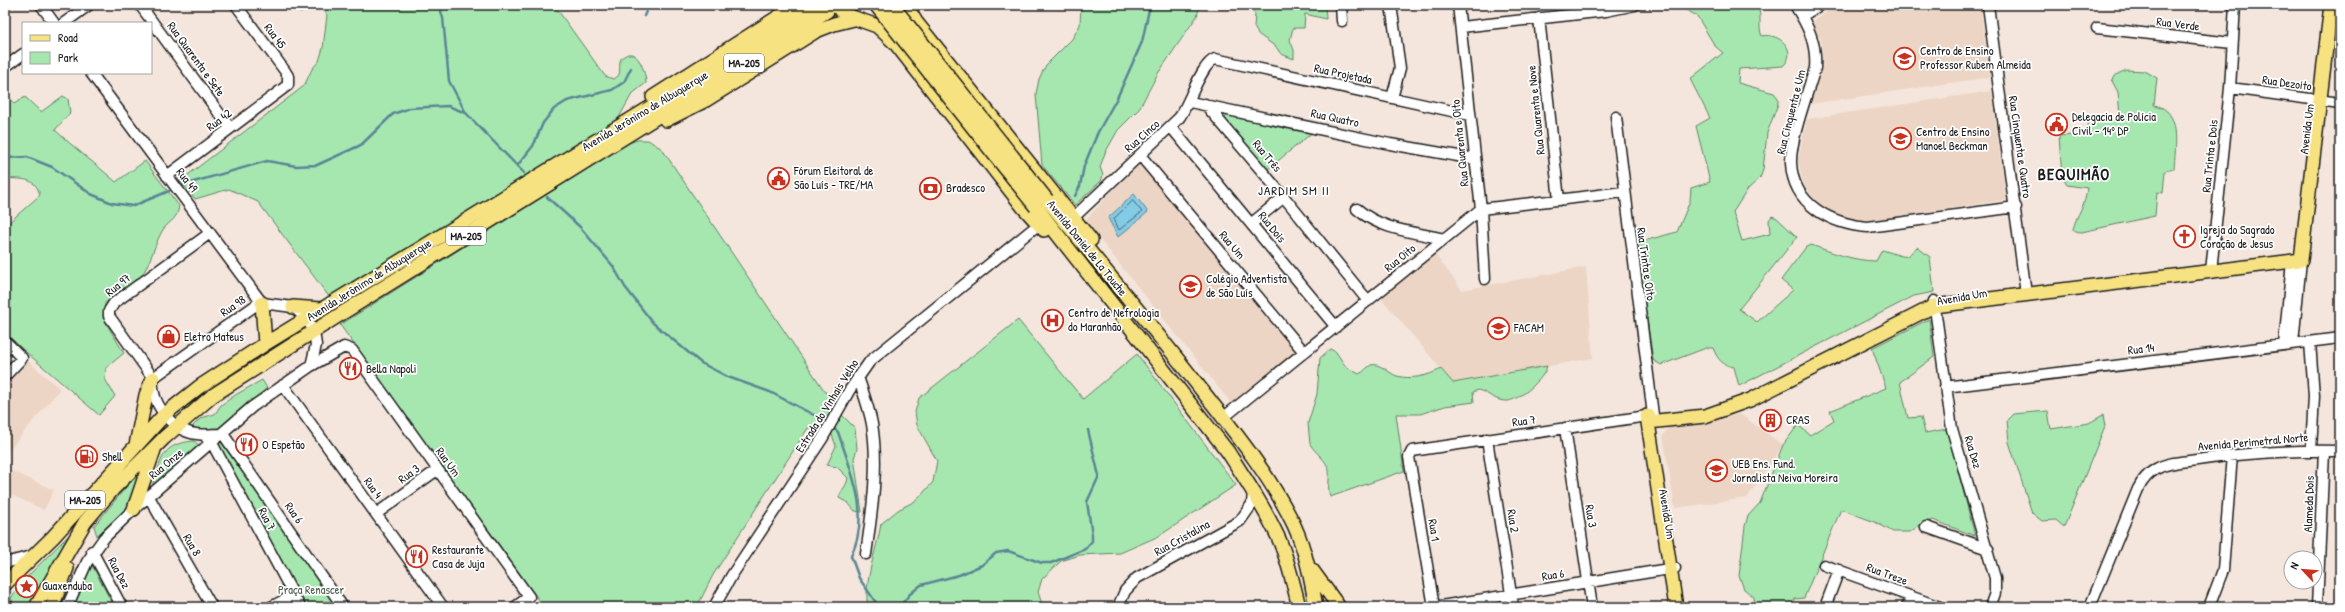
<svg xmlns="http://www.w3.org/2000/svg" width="2345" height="612" font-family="'Patrick Hand',sans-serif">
  <rect width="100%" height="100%" fill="#f4e6dc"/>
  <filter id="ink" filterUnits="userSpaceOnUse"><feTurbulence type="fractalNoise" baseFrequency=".025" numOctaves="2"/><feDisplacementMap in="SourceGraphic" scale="8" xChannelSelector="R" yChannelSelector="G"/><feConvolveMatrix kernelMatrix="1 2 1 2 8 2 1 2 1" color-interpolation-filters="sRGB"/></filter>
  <g filter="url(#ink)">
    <path fill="#ecd5c4" d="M1837,5H1980L1990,77L1810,104L1823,65L1821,39L1810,23Z
      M1992,91L2006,200L1866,221L1836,215L1817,205L1803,183L1798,160L1807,119Z
      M1139,161L1298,352L1231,403L1085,221Z
      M1435,254L1462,290L1586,267L1593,358L1453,383L1381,298Z
      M27,360L60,389L5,455V383Z
      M1740,414L1783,445L1747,498L1675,508L1663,436L1668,428Z
      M5,468L54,490L44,510L5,492Z"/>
    <path fill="#a6e7b0" stroke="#618266" d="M294,5H554L605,76L613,79C626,75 614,62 624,56C638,46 646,74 646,83L632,94L616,123L330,298L258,202L229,189L195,199L180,181L304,86L312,69L319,61L323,48L327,15L323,9L313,8L300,13Z
      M1081,5H1200L1197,16L1157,75L1139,109L1118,130L1105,153L1100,167L1103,175L1101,181L1075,205L1042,165L1036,94L1039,79L1046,65L1072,39L1080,25Z
      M1249,5H1325L1326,19L1305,14L1304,28H1293L1290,40L1294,50V59L1281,54L1276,47L1258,34L1254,27L1255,14Z
      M1677,5H1755C1764,12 1757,26 1762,36C1779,32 1799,51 1783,66L1739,69L1738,83L1774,93L1778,98V104L1767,133L1763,170L1760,178L1748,189L1733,212L1742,241L1770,234L1769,220L1772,216L1777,218L1797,237L1739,309L1757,322L1793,290L1781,280L1806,247L1811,245C1831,252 1854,261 1876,261L1882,250C1888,251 1903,258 1907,256C1911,254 1914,249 1917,247L1930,257L1934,292L1914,296L1739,386L1734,367C1722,365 1718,360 1713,348H1706L1661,365L1653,360L1636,243L1677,232L1690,201L1691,188L1710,182L1696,126L1710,118L1690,79L1723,53L1715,46L1697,16Z
      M2126,70L2145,71L2157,78L2154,105C2183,110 2175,148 2174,169L2165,171L2163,193L2157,192L2155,216L2077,233L2073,230C2076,214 2086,206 2087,188L2067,185L2062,177L2059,136L2088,134L2087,122L2120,117L2118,92L2112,81L2116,75Z
      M5,90L14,104L25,97L41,112L63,96L68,99L70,113L55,130C74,148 96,164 116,182L145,161L179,206C177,222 167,221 161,233C153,248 149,270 136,282C127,290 115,296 105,303L103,318L124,353L106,368L105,379L115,396L99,415L5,334V226L40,195C35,176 21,180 5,178Z
      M1228,114L1313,132L1268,169L1223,120Z
      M638,140H648L662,149L834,405L835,411L843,416L855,428L857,449L854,458L862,512L855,511L848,503L839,498C841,490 847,486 848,478L837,467L827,465L836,446L831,432L808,428L713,575L697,607H544L340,325L628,143Z
      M1929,319L1934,357L1900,382L1908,418L1921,417L1925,433L1947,429L1975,536L1933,520L1923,523L1910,532H1893L1877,523L1841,509L1804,598L1795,599L1791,607H1755L1754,597L1744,589L1739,576L1745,526L1748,516L1760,503L1783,445L1798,425L1810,435L1834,420L1830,411L1886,388L1872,348Z
      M1018,320L1083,399L1137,354L1236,485L1159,536L1120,553L1080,555L1061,561L1042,579L1038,592L1043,607H868C863,583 877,549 881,524L898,510L917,500L933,482L937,461L917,425L915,412L919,398Z
      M1330,349L1336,352L1346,367L1359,374C1364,372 1367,367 1371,365C1379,362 1390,374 1397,376C1411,380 1428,376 1441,369L1453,383L1547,366C1544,379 1521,399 1508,401C1496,402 1489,393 1478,390L1473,392L1474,402L1445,406L1420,414H1396L1404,471L1330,497C1327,488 1330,479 1329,470C1326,459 1316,454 1310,444L1308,423L1317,394L1320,358Z
      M262,380L267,388L221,428L197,429L192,427L201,418L215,414L221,405L237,394Z
      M2048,411L2051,429L2089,423L2103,415L2105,426L2064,527L2056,520L2042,521L2032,513L2009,442L2007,420L2013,414Z
      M194,441L200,446L153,487V483C163,456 162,444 194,441Z
      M221,442L341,607H304L218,445Z
      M141,469L128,507L97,536L94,526Z
      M69,535L70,538L34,599L26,606L14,604L11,598L22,582Z
      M91,563L114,607H74Z"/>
    <path fill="#84cbe5" stroke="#5a8595" d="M1134,194L1148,212L1118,237L1108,218Z"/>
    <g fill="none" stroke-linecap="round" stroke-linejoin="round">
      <path stroke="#46626c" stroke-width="1" d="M1133,201L1142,212L1119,230L1114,219Z"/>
      <path stroke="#5a8595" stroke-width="2.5" d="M439,5L443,18L449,81L466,113L524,173
        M644,16L649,5
        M5,158L27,157L52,167L91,194L112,203L133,206L169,191
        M517,166L533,146L543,123L554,109L567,101L612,90L624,82L631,68
        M183,185L267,161L296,166L317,165L361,145L393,114L410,108L448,106L466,113
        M1075,196L1080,186L1084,166L1098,132L1117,98L1142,42L1150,5
        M547,197L580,227L613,266L625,287L653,323L701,363L728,377L770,392L829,423
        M832,427L838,432C852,474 871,514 851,556L859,578L879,607
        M899,607L910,594L921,585L959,575L982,565L996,553L1008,551L1042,563H1051L1085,549L1092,541V535L1087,502L1099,476L1088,430"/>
      <defs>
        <path id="minor" d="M41,5L54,23
          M140,5L230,128
          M1341,5L1342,21
          M1391,5L1400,68L1392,98
          M1458,5L1481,209L1485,279
          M1795,5C1808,26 1817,43 1815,68C1808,92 1790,140 1791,163C1793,205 1831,224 1868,227L2016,207
          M1988,5L2026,294
          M1802,16L1820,5
          M1539,18L1559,200
          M64,23L89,5
          M1461,27L1606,11L1635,5
          M2097,28L2232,43
          M5,67L23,54
          M91,73L262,303
          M2230,88L2340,103
          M1190,102L1390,144L1475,159
          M1205,104L1284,197L1368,301
          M1616,117L1653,415
          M1171,127L1336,327
          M1140,155L1304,352
          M167,176L288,85V76L285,71L236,5
          M1357,209C1381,230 1414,232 1444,239
          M1074,217L1179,118C1189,105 1201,64 1215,59L1470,115
          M1252,223L1284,197
          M2211,271L2230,88L2235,5
          M1934,301L1952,429L1995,578V593L1990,607
          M5,341L22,358L5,376
          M2310,342L2314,396L2311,450
          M2293,343L2301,260
          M2284,345L2292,261
          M311,366L344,347L352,350L529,597L515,607
          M858,377C863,392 869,408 872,424C879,467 872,512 866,554
          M153,378L109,316V311L114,303L210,233
          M283,385L443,607
          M1945,387L2340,338
          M1223,418L1481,209L1624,192
          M1565,428L1592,607
          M223,434L343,607
          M207,439L212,443L300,607
          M1487,439L1513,607
          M149,497L212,607
          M376,514L437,470
          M1926,527L1988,549
          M92,551L122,607
          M5,563L32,556
          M1824,565L1940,607
          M5,605L9,607
          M67,607L87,562L104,538L134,509L252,407L311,366L316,345L314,331L306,318L293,307L262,303L256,305L153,378C150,401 169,427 191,433C201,436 212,434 223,434
          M271,607L294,595
          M714,607L732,575L822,439L849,391L870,361L1039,224
          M1118,607L1125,591L1137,578L1240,521L1252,504L1253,491
          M1434,607L1409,457L1412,451L1647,416
          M1435,607L1675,568
          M1825,607L1839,570
          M1907,607L1911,596
          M2090,607L2138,489C2142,481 2147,474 2156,469C2168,462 2183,462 2197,460C2244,453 2292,450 2340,451
          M2209,607L2223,570L2232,455
          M2317,607L2324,451"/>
        <path id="major" d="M835,5L846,15L877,26L896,44L1024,208L1044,230
          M906,5L916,22L1091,240
          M653,97L797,5
          M666,120L706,100L816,31L834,24L854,19
          M1047,200C1100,264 1153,327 1204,393C1237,435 1271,477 1294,525C1306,551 1311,579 1316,607
          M1036,207L1228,452C1246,480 1264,507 1278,537C1288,559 1293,583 1299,607
          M262,303L265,344
          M293,307L321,309
          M1649,416H1647L1676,607
          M1648,422L1705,416L1750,400L1934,306L2301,260L2331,5
          M136,445L146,395L153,378
          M134,509L154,450
          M1312,570L1339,607
          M5,584L53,537L165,414L199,387L265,344L817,5
          M36,607L85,522L113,489L164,438L212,396L344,312L827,11
          M52,607L67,568"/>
      </defs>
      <use href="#minor" stroke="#1c1c1c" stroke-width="13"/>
      <use href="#major" stroke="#1c1c1c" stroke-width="16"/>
      <use href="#minor" stroke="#fff" stroke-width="10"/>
      <use href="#major" stroke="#f7e281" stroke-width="13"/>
      <defs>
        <path id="major-bridge" d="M876,5L1036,207
          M892,5L1047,200"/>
      </defs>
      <use href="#major-bridge" stroke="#1c1c1c" stroke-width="16" stroke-linecap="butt"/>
      <use href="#major-bridge" stroke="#f7e281" stroke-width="13"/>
    </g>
  </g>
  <defs>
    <symbol id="school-ring" viewBox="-11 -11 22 22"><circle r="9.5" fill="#fff" stroke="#c8321e" stroke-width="1.5"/><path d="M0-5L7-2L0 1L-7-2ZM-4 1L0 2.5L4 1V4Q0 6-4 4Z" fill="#c8321e"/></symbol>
    <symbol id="civic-ring" viewBox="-11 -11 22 22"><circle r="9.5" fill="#fff" stroke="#c8321e" stroke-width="1.5"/><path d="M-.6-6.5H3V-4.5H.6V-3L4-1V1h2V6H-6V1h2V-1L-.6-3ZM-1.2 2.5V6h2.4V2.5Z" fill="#c8321e"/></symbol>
    <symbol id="bank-ring" viewBox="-11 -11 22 22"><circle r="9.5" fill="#fff" stroke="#c8321e" stroke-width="1.5"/><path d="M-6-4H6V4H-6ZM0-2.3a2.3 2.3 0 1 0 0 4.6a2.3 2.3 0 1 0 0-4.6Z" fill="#c8321e"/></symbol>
    <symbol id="church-ring" viewBox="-11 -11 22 22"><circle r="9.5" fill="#fff" stroke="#c8321e" stroke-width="1.5"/><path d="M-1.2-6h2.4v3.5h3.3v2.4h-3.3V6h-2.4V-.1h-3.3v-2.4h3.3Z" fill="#c8321e"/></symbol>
    <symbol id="hospital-ring" viewBox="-11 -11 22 22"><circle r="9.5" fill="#fff" stroke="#c8321e" stroke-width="1.5"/><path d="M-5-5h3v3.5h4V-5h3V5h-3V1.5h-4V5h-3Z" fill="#c8321e"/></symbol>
    <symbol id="university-ring" viewBox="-11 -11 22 22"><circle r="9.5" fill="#fff" stroke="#c8321e" stroke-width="1.5"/><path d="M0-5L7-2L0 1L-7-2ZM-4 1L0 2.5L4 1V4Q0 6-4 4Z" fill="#c8321e"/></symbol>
    <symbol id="shop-ring" viewBox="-11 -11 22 22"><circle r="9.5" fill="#fff" stroke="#c8321e" stroke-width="1.5"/><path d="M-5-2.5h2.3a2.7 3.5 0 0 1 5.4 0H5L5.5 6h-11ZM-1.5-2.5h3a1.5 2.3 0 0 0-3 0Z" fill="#c8321e"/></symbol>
    <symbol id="restaurant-ring" viewBox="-11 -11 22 22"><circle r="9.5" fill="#fff" stroke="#c8321e" stroke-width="1.5"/><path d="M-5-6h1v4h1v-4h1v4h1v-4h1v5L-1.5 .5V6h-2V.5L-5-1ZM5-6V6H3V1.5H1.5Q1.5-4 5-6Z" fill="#c8321e"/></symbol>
    <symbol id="building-ring" viewBox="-11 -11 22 22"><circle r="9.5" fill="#fff" stroke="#c8321e" stroke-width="1.5"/><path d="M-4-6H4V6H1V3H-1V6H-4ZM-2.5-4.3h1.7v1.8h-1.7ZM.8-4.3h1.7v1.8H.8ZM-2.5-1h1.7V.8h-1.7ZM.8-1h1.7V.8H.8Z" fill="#c8321e"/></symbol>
    <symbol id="fuel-ring" viewBox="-11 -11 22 22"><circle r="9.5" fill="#fff" stroke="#c8321e" stroke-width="1.5"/><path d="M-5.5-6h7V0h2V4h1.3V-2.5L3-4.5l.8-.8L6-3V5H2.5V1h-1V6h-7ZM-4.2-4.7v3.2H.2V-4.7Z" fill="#c8321e"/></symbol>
    <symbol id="sight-ring" viewBox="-11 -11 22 22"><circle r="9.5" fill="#fff" stroke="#c8321e" stroke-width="1.5"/><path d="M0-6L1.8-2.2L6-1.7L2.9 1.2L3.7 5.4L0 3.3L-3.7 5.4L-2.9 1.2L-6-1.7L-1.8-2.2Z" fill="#c8321e"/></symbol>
  </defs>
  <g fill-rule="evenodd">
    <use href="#school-ring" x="1892" y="46" width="25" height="25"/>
    <use href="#civic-ring" x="2044" y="112" width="25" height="25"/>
    <use href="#school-ring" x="1888" y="126" width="25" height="25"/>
    <use href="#civic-ring" x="766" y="166" width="25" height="25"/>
    <use href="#bank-ring" x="918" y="176" width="25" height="25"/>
    <use href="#church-ring" x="2172" y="224" width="25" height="25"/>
    <use href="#school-ring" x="1178" y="274" width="25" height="25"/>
    <use href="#hospital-ring" x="1040" y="308" width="25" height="25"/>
    <use href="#university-ring" x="1486" y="316" width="25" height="25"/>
    <use href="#shop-ring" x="156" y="324" width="25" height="25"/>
    <use href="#restaurant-ring" x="338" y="356" width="25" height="25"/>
    <use href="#building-ring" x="1758" y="408" width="25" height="25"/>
    <use href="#restaurant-ring" x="234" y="432" width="25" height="25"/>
    <use href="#fuel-ring" x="74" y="444" width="25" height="25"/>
    <use href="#school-ring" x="1704" y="458" width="25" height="25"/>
    <use href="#restaurant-ring" x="404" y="544" width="25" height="25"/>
    <use href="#sight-ring" x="14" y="574" width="25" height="25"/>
  </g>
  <g text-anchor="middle" stroke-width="3.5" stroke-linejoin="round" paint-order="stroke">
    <g fill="#fff" stroke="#606060" stroke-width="1">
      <rect x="724" y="54" width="40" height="18" rx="3"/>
      <rect x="446" y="227" width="40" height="18" rx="3"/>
      <rect x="65" y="491" width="40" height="18" rx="3"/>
    </g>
    <g font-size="11" font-weight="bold" fill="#1c1c1c">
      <text x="744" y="67">MA-205</text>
      <text x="466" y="240">MA-205</text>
      <text x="85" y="504">MA-205</text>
    </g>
    <g font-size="12" fill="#1c1c1c" stroke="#fff">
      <text transform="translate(2178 24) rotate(7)" y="4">Rua Verde</text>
      <text transform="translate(275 36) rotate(53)" y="4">Rua 45</text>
      <text transform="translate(196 59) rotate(54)" y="4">Rua Quarenta e Sete</text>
      <text transform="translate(1343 74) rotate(12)" y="4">Rua Projetada</text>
      <text transform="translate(2287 83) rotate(8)" y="4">Rua Dezoito</text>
      <text transform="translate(1536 110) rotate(-96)" y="4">Rua Quarenta e Nove</text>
      <text transform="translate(645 111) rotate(-31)" y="4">Avenida Jerônimo de Albuquerque</text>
      <text transform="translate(1791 112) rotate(-76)" y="4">Rua Cinquenta e Um</text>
      <text transform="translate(1335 118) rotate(12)" y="4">Rua Quatro</text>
      <text transform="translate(219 120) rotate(-37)" y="4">Rua 42</text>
      <text transform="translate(2307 129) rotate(-83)" y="4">Avenida Um</text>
      <text transform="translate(1142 136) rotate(-42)" y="4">Rua Cinco</text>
      <text transform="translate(1460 143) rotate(-96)" y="4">Rua Quarenta e Oito</text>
      <text transform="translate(2020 147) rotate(82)" y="4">Rua Cinquenta e Quatro</text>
      <text transform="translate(1267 156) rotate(50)" y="4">Rua Três</text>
      <text transform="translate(2210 156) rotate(-84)" y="4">Rua Trinta e Dois</text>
      <text transform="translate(187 180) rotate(53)" y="4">Rua 49</text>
      <text transform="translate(1272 227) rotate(51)" y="4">Rua Dois</text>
      <text transform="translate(1232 245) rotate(50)" y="4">Rua Um</text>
      <text transform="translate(1087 248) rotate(51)" y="4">Avenida Daniel de La Touche</text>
      <text transform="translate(1400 258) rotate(-39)" y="4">Rua Oito</text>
      <text transform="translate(1646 264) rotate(82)" y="4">Rua Trinta e Oito</text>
      <text transform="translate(369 280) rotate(-32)" y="4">Avenida Jerônimo de Albuquerque</text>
      <text transform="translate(118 285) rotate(-39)" y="4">Rua 97</text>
      <text transform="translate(1962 297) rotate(-10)" y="4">Avenida Um</text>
      <text transform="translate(233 306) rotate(-35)" y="4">Rua 98</text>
      <text transform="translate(2141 349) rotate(-7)" y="4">Rua 14</text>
      <text transform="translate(827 406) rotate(-58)" y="4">Estrada do Vinhais Velho</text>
      <text transform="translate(1524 421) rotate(-8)" y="4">Rua 7</text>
      <text transform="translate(2253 442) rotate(-5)" y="4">Avenida Perimetral Norte</text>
      <text transform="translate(1973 452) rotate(73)" y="4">Rua Dez</text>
      <text transform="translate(448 462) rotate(54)" y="4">Rua Um</text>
      <text transform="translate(166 464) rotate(-40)" y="4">Rua Onze</text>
      <text transform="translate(409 474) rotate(-36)" y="4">Rua 3</text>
      <text transform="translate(373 488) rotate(54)" y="4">Rua 4</text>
      <text transform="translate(2309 504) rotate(-88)" y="4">Alameda Dois</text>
      <text transform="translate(294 513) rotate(55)" y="4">Rua 6</text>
      <text transform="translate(1667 514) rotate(81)" y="4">Avenida Um</text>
      <text transform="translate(1591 516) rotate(81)" y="4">Rua 3</text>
      <text transform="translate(267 519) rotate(62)" y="4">Rua 7</text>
      <text transform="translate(1513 521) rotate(81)" y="4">Rua 2</text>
      <text transform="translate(1434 530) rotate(81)" y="4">Rua 1</text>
      <text transform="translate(1182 538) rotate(-29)" y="4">Rua Cristalina</text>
      <text transform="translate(192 545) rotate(60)" y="4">Rua 8</text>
      <text transform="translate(119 573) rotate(62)" y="4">Rua Dez</text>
      <text transform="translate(1887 574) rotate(20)" y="4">Rua Treze</text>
      <text transform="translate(1553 575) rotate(-9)" y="4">Rua 6</text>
    </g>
    <g font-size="12" fill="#1c1c1c" stroke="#fff" text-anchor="start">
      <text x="1920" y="55">Centro de Ensino<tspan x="1920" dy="14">Professor Rubem Almeida</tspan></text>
      <text x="2072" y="121">Delegacia de Polícia<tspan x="2072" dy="14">Civil - 14º DP</tspan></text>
      <text x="1916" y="136">Centro de Ensino<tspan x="1916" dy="14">Manoel Beckman</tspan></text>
      <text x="794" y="175">Fórum Eleitoral de<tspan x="794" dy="14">São Luís - TRE/MA</tspan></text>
      <text x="946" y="192">Bradesco</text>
      <text x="2200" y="234">Igreja do Sagrado<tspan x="2200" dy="14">Coração de Jesus</tspan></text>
      <text x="1206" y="283">Colégio Adventista<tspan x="1206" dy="14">de São Luís</tspan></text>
      <text x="1068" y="317">Centro de Nefrologia<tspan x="1068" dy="14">do Maranhão</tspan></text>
      <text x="1514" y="332">FACAM</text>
      <text x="184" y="341">Eletro Mateus</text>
      <text x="366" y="373">Bella Napoli</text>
      <text x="1786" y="424">CRAS</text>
      <text x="262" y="449">O Espetão</text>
      <text x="102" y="461">Shell</text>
      <text x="1732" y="468">UEB Ens. Fund.<tspan x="1732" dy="14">Jornalista Neiva Moreira</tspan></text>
      <text x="432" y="554">Restaurante<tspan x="432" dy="14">Casa de Juja</tspan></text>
      <text x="42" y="590">Guaxenduba</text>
    </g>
    <g font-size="12" fill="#4c6350" stroke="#fff">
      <text x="311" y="594">Praça Renascer</text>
    </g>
    <g font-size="13" letter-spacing="1" fill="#1c1c1c" stroke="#fff">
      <text x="1294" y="195">JARDIM SM II</text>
    </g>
    <g font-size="16" font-weight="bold" letter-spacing="1" fill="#1c1c1c" stroke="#fff">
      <text x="2074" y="180">BEQUIMÃO</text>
    </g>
  </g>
  <rect width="2345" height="612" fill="none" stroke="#fff" stroke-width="20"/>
  <rect x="10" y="10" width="2325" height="592" fill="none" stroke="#1c1c1c" stroke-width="1.5" filter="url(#ink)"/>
  <rect x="22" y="22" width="130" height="52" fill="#ffffff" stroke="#a4a4a4"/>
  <rect x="30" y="35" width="20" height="6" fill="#f7e281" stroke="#a4a4a4"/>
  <text x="58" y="42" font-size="12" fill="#1c1c1c">Road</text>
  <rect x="30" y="52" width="20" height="12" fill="#a6e7b0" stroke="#a4a4a4"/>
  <text x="58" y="62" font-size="12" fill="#1c1c1c">Park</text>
  <g transform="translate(2303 570) rotate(296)"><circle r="19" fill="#ffffff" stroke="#a4a4a4"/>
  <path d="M0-3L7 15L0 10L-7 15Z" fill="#c8321e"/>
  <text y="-6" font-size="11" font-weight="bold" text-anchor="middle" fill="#1c1c1c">N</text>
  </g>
</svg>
